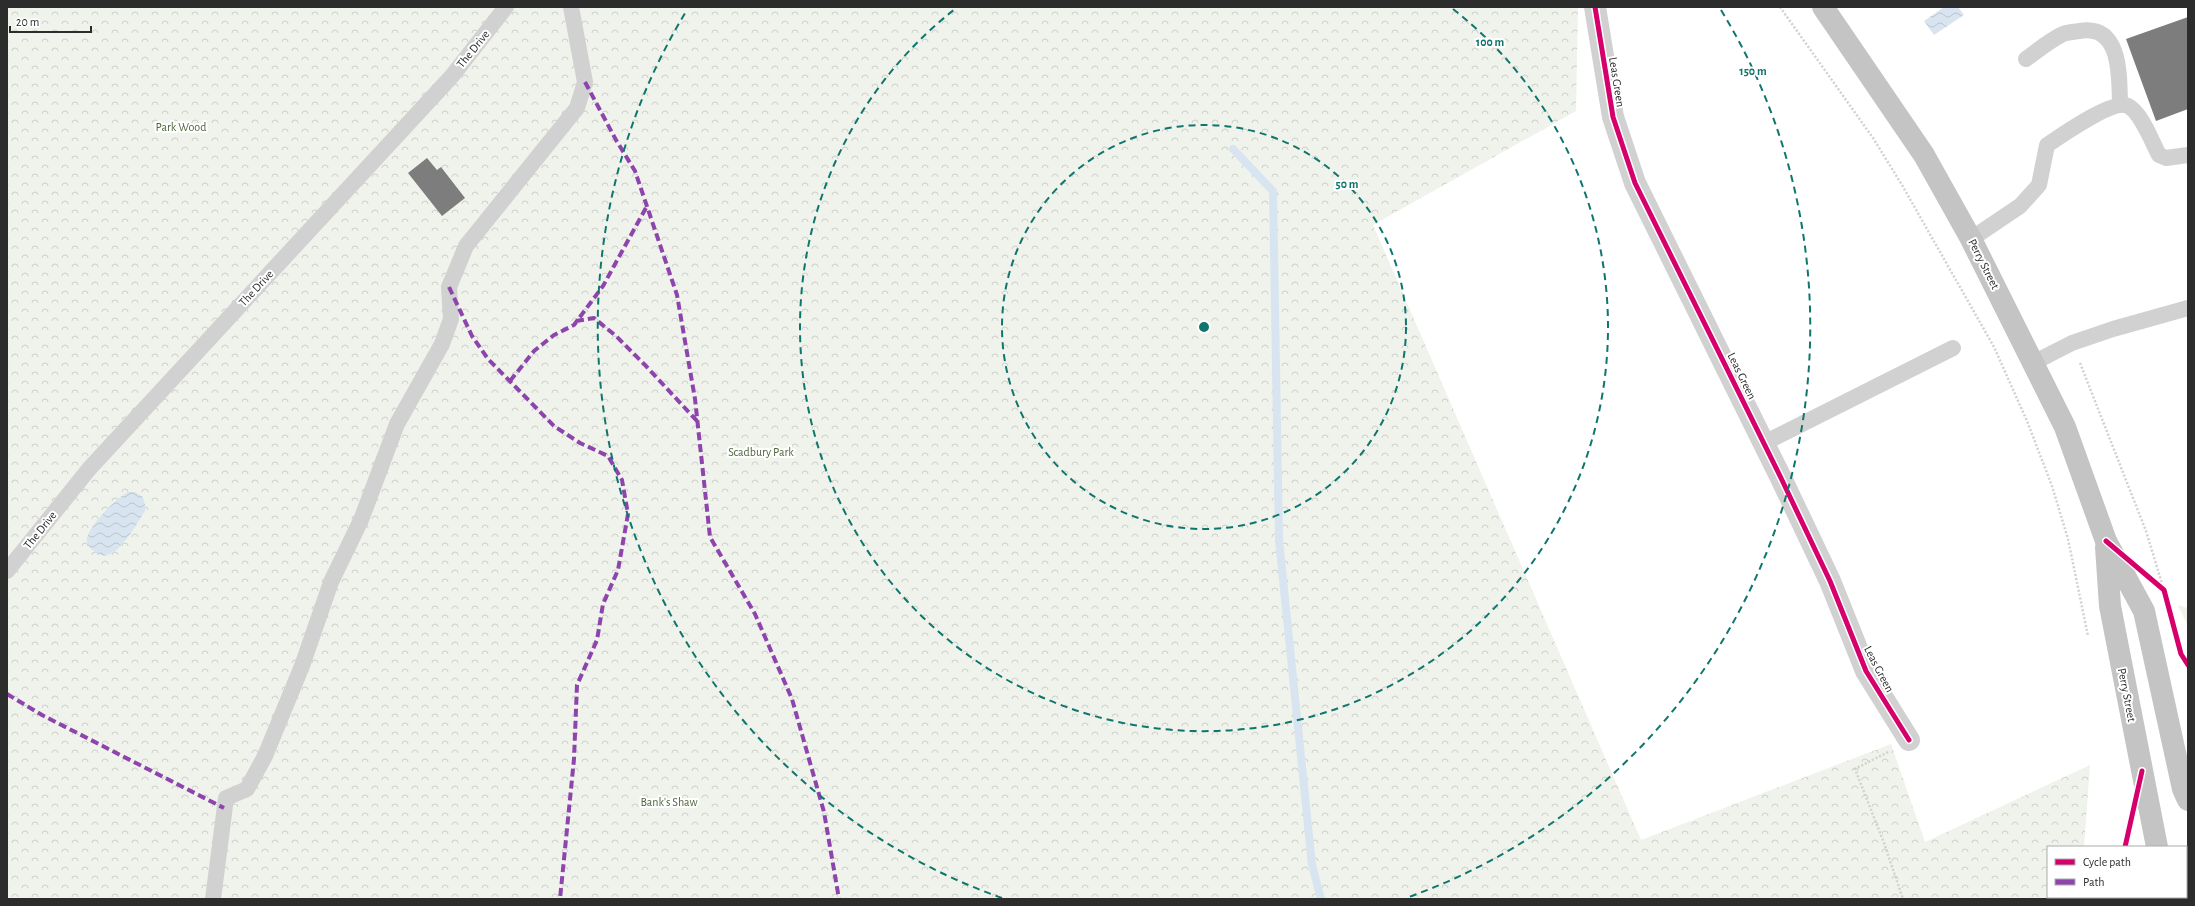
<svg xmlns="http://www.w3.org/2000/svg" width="2195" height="906" font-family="'Alegreya Sans',sans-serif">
  <defs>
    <pattern id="forest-firs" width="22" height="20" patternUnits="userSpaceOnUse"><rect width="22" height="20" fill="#eff3eb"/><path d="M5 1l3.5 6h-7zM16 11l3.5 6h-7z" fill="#cdd0ca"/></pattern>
    <pattern id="park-crowns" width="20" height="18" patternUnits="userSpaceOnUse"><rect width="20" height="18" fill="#eff3eb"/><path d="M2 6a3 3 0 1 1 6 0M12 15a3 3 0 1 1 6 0" fill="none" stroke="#cdd0ca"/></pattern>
    <pattern id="water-waves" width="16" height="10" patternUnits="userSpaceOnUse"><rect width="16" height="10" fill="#d8e5f0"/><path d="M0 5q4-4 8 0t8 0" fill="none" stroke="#bac5ce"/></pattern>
  </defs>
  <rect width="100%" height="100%" fill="#fff"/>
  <path fill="url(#forest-firs)" d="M2178,606L2188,608V626Z"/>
  <path fill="url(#park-crowns)" d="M7,7H1578L1576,111L1373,225L1641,840L1891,744L1925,842L2090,765L2084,847H2048V897H2080V899H7Z"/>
  <path fill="url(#water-waves)" d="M1944,7H1958L1964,15L1934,35L1924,21Z
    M128,492H135L143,497L146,509C138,522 120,556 103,556C97,553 88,549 87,542C84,530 117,497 128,492Z"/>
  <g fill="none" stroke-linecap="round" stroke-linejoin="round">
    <path stroke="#d8e5f0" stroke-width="8" d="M1233,149L1273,191L1279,540L1312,865L1321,899
      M2062,899L2063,898"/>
  </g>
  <path fill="#7d7d7d" d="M2188,17V109L2156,121L2126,39Z
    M427,158L437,170L441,167L465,198L442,216L408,173Z"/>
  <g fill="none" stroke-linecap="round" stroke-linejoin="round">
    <path stroke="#d1d1d1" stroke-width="2.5" stroke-dasharray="2 2" stroke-linecap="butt" d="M1780,7L1873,138L1902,185L1994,347L2027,421L2052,486L2068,539L2088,636
      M2080,363L2146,531L2164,590
      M1888,752L1855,769L1884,843L1903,899"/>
    <path stroke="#d1d1d1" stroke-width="16" d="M2026,59C2037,51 2049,41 2061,35C2066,32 2074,32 2079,31C2122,24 2119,76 2120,104
      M1971,239L2020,206L2039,185L2047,145C2061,136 2113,99 2128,106C2141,112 2152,142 2159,155L2166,158L2188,155
      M2033,363L2072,343L2113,329L2188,308
      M1764,443L1953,348
      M7,571L89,469L452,76L506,7
      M213,899L226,798L247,789L265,756L302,666L331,582L361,520L397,424L442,344L451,319L449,287L466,246L577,108L585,82L571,7"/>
    <path stroke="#d1d1d1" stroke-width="22" d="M1595,7L1613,117L1635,183L1781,478L1830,581L1866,671L1909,740"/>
    <path stroke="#c4c4c4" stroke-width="22" d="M1823,7L1924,155L1971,239L2065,427L2106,541L2144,611L2183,789L2188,800
      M2106,547L2110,606L2157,847
      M2167,897L2168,899"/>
    <path stroke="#8e44ad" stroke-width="4" stroke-dasharray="8 4" stroke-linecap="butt" d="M585,82L616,140L635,171L677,295L695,399L710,537L755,614L792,699L824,812L839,899
      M449,287L472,336L488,359L554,426L580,443L608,456L622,480L628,514L618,570L603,604L597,640L577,685L574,759L560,899
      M576,321L594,318L616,336L644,364L698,422
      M510,381L534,351L554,335L574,325L603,286L647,206
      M7,694L42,715L224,808"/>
    <defs>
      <path id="cycleway" d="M1595,7L1613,117L1635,183L1781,478L1830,581L1866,671L1909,740
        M2106,541L2164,590L2181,654L2188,665
        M2125,847L2142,771"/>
    </defs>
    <use href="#cycleway" stroke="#fff" stroke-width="8"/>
    <use href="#cycleway" stroke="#d6006c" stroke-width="5"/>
  </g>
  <g fill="none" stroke="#0f766e" stroke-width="2" stroke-dasharray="7 5">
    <circle cx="1204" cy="327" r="202"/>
    <path d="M1453 9A404 404 0 1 1 955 9"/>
    <path d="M1002 898A606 606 0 0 1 687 10M1721 10A606 606 0 0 1 1406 898"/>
  </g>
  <g text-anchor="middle" stroke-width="4" stroke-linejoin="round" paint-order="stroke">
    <g font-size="12" fill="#2c2c2c" stroke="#fff">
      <text transform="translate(473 49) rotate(-51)" y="4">The Drive</text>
      <text transform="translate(1617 82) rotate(81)" y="4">Leas Green</text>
      <text transform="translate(1984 264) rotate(63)" y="4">Perry Street</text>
      <text transform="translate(256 288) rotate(-47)" y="4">The Drive</text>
      <text transform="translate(1742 376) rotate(64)" y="4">Leas Green</text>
      <text transform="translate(40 530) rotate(-51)" y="4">The Drive</text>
      <text transform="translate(1879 669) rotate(62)" y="4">Leas Green</text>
      <text transform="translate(2127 695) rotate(79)" y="4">Perry Street</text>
    </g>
    <g font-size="12" fill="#4d653d" stroke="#fff">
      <text x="181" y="131">Park Wood</text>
      <text x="761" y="456">Scadbury Park</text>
      <text x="669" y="806">Bank's Shaw</text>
    </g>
  </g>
  <circle cx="1204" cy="327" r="6" fill="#0f766e" stroke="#fff" stroke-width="2"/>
  <g font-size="12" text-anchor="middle" font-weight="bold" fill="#0f766e" stroke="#fff" stroke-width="4" stroke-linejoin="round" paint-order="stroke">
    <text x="1490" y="46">100 m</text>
    <text x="1753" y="75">150 m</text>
    <text x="1347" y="188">50 m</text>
  </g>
  <rect width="2195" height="906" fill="none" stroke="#2c2c2c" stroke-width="16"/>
  <rect x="2047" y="846" width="140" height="52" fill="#ffffff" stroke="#ababab"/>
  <rect x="2055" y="859" width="20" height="6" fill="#d6006c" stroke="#ababab"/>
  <text x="2083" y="866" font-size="12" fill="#2c2c2c">Cycle path</text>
  <rect x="2055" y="879" width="20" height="6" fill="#8e44ad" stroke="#ababab"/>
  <text x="2083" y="886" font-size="12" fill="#2c2c2c">Path</text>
  <path d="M10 26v6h81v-6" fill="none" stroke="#2c2c2c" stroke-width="2"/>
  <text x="16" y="26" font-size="12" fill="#2c2c2c" stroke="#ffffff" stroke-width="3" paint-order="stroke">20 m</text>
</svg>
